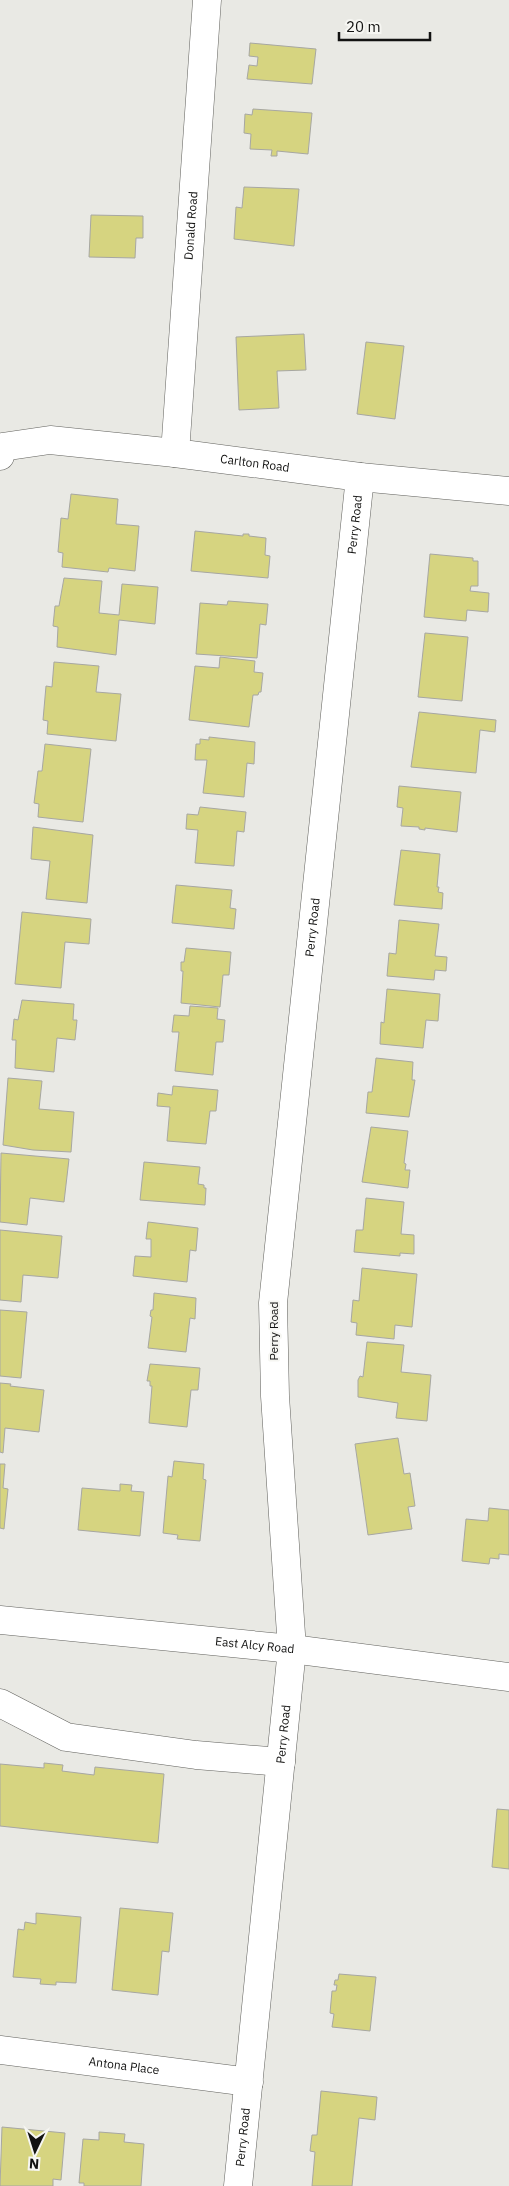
<svg xmlns="http://www.w3.org/2000/svg" width="509" height="2186" font-family="'IBM Plex Sans',sans-serif">
  <rect width="100%" height="100%" fill="#e9e9e4"/>
  <path fill="#d6d480" stroke="#a7a7a2" d="M250,43L316,49L312,84L247,79L249,65L257,66L258,57L249,56Z
    M253,109L312,113L308,154L277,151V156H271L272,150L250,149L251,134L244,133L245,114L252,115Z
    M244,187L299,189L294,246L234,239L236,207L242,208Z
    M91,215L143,216V238H136L135,258L89,257Z
    M304,334L306,370L277,371L279,408L239,410L236,337Z
    M366,342L404,346L395,419L357,414Z
    M71,494L118,499L116,524L139,526L135,571L109,568L108,572L62,567L63,553L58,552L61,518L68,519Z
    M195,531L243,536V534H249V536L266,538L265,555L270,556L268,578L191,571Z
    M430,554L473,558V561H478V586H471L470,591L489,593L488,612L467,610L466,621L424,617Z
    M64,578L102,581L99,613L119,615L122,584L158,587L155,624L119,620L116,655L57,647L58,627L53,626L55,606H59Z
    M228,601L268,604L266,625L260,624L257,658L196,654L200,603L227,605Z
    M425,633L468,637L462,701L418,697Z
    M220,657L255,661L254,672L263,673L261,692H259L258,695H253L249,727L189,720L195,666L219,668Z
    M54,662L99,666L96,692L121,694L116,741L47,734L48,721L43,720L46,686L52,687Z
    M419,712L496,720L495,732L480,730L476,773L411,767Z
    M209,737L255,742L254,764L247,763L244,797L203,793L207,760H195L196,744H200V739L209,740Z
    M45,744L91,749L83,822L38,817L39,804L34,803L38,771H42Z
    M399,786L461,792L457,832L425,828V830L419,829V827L401,826L403,808L397,807Z
    M200,807L246,812L244,832L237,831L234,866L195,863L198,830L186,829L187,814L198,815Z
    M33,827L93,835L87,903L46,899L50,861L31,859Z
    M401,850L440,854L437,887H439L438,892L443,893L442,909L394,905Z
    M176,885L232,890L230,908L236,909L234,929L172,923Z
    M22,912L91,919L89,944L65,942L61,988L15,984Z
    M399,920L439,924L435,956L447,957L446,971L435,970L434,980L387,976L389,953L396,954Z
    M186,948L231,952L229,975H223L220,1007L181,1003L183,971H181V962H184Z
    M387,989L440,994L438,1021L426,1020L423,1048L380,1044L381,1022L384,1023Z
    M22,1000L74,1004L73,1020H77L75,1040L57,1038L54,1072L15,1068L16,1040H12L14,1019L18,1020Z
    M190,1006L218,1008L217,1019L225,1020L223,1042H216L213,1075L175,1071L179,1032H172L174,1015L189,1016Z
    M376,1058L413,1062L412,1080H415L409,1117L366,1113L368,1092H372Z
    M8,1078L42,1081L39,1109L74,1112L71,1152L33,1150L3,1145Z
    M173,1086L218,1090L216,1111H210L206,1144L167,1141L170,1107L157,1106L158,1093L172,1095Z
    M371,1127L408,1131L404,1163L406,1164L405,1170H410L408,1188L362,1182Z
    M1,1153L69,1159L64,1202L30,1198L27,1225L0,1222Z
    M144,1162L200,1167L198,1184L204,1185V1188H206L205,1205L140,1200Z
    M366,1198L404,1202L401,1234L414,1235V1254L400,1253V1256L354,1252L356,1230H363Z
    M148,1222L198,1228L196,1251L190,1250L187,1282L133,1276L135,1256L151,1257V1239H146Z
    M0,1230L62,1236L58,1278L23,1275L21,1302L0,1300Z
    M362,1268L417,1274L412,1327L395,1325L394,1339L356,1335L357,1323L351,1322L353,1300L359,1301Z
    M154,1293L196,1298L195,1319L190,1318L186,1352L148,1348L152,1317L150,1316L151,1310H153Z
    M0,1310L27,1312L21,1378L0,1376Z
    M367,1342L404,1345L401,1372L431,1375L427,1421L396,1418L398,1403L358,1397V1380L360,1376L363,1377Z
    M150,1364L200,1368L198,1390H191L187,1427L149,1423L152,1386H150V1381H147Z
    M0,1383L11,1384L10,1386L44,1390L39,1432L5,1428L3,1453L0,1452Z
    M398,1438L404,1474L410,1473L415,1506L408,1507L412,1529L368,1535L355,1444Z
    M174,1461L204,1464L203,1479L206,1480L200,1541L177,1539L178,1535L163,1533L168,1476L172,1477Z
    M0,1464H5L3,1488L8,1489L4,1529L0,1528Z
    M120,1484L132,1485L131,1491L144,1492L140,1536L78,1530L82,1488L120,1491Z
    M489,1508L509,1510V1555L499,1554V1559L490,1558L489,1564L462,1561L466,1519L488,1521Z
    M44,1763L63,1765L62,1771L94,1775L95,1767L164,1774L158,1843L0,1826V1764L44,1768Z
    M497,1809L509,1810V1869L492,1867Z
    M120,1908L173,1913L169,1952L162,1951L158,1995L112,1990Z
    M36,1913L81,1917L76,1983L56,1982V1985L40,1984L41,1979L13,1977L18,1929L24,1930L25,1922L36,1924Z
    M339,1974L376,1977L370,2031L332,2027L334,2014L330,2013L332,1991H336L337,1985H334L335,1980H338Z
    M321,2091L377,2097L375,2120L359,2118L352,2186H312L315,2152L310,2151L312,2135H317Z
    M2,2127L65,2133L61,2180L53,2179V2186H0Z
    M99,2132L125,2134L124,2142L144,2144L141,2186H84V2183H79L83,2139L99,2140Z"/>
  <g fill="none" stroke-linecap="round" stroke-linejoin="round">
    <defs>
      <g id="minor">
        <path id="s1" d="M175,453L207,0"/>
        <path id="s2" d="M0,456L2,447L50,440L175,453L360,477L509,491"/>
        <path id="s3" d="M0,1620L292,1649L509,1677"/>
        <path d="M0,1703L66,1737L196,1755L281,1762"/>
        <path id="s4" d="M0,2050L249,2082"/>
        <path id="s5" d="M238,2186L292,1649L275,1396L273,1303L360,477"/>
      </g>
    </defs>
    <use href="#minor" stroke="#61615d" stroke-width="29"/>
    <use href="#minor" stroke="#fff" stroke-width="28"/>
  </g>
  <g text-anchor="middle" stroke-width="4" stroke-linejoin="round" paint-order="stroke">
    <g font-size="12" fill="#121211" stroke="#f6f6f2">
      <text dy="4" stroke="none"><textPath href="#s1" startOffset="228">Donald Road</textPath></text>
      <text dy="4" stroke="none"><textPath href="#s2" startOffset="264">Carlton Road</textPath></text>
      <text dy="4" stroke="none"><textPath href="#s5" startOffset="1669">Perry Road</textPath></text>
      <text dy="4" stroke="none"><textPath href="#s5" startOffset="1264">Perry Road</textPath></text>
      <text transform="translate(274 1331) rotate(-90)" y="4">Perry Road</text>
      <text dy="4" stroke="none"><textPath href="#s3" startOffset="256">East Alcy Road</textPath></text>
      <text dy="4" stroke="none"><textPath href="#s5" startOffset="454">Perry Road</textPath></text>
      <text dy="4" stroke="none"><textPath href="#s4" startOffset="125">Antona Place</textPath></text>
      <text dy="4" stroke="none"><textPath href="#s5" startOffset="49">Perry Road</textPath></text>
    </g>
  </g>
  <g transform="translate(35 2151) rotate(184)" stroke="#f6f6f2" stroke-width="4" paint-order="stroke">
  <path d="M0-4L9 19L0 12L-9 19Z" fill="#121211"/>
  <text y="-8" font-size="14" font-weight="bold" text-anchor="middle" fill="#121211">N</text>
  </g>
  <path d="M339 32v8h91v-8" fill="none" stroke="#121211" stroke-width="2.5"/>
  <text x="346" y="32" font-size="15" fill="#121211" stroke="#f6f6f2" stroke-width="4" paint-order="stroke">20 m</text>
</svg>
